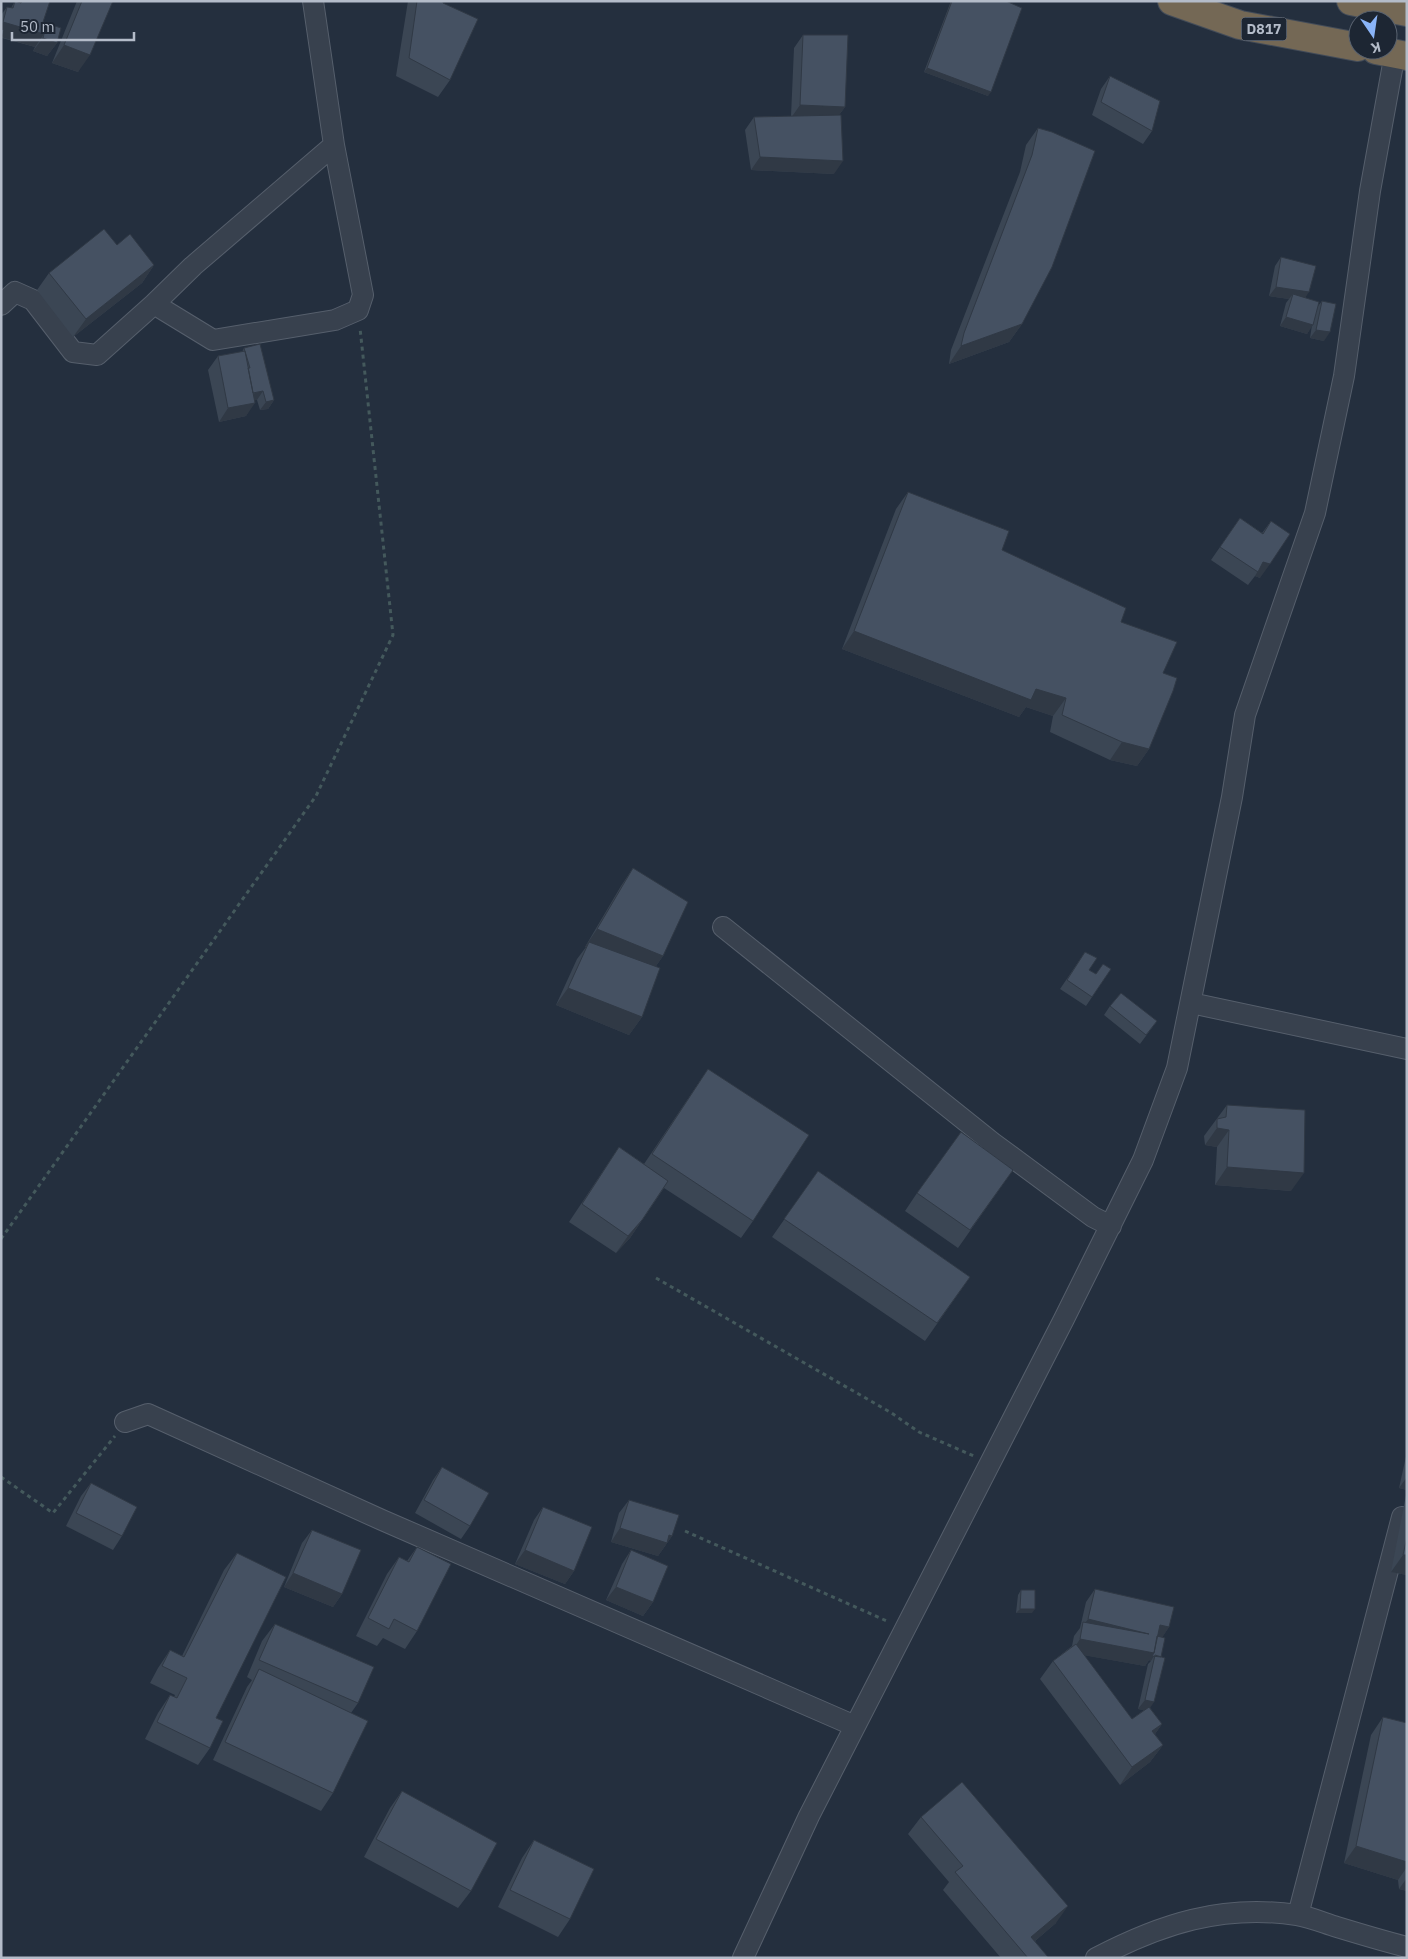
<svg xmlns="http://www.w3.org/2000/svg" width="1408" height="1959" font-family="'IBM Plex Sans',sans-serif">
  <rect width="100%" height="100%" fill="#242f3e"/>
  <g fill="none" stroke-linecap="round" stroke-linejoin="round">
    <defs>
      <path id="minor" d="M154,304L213,340L335,320L358,310L363,295L334,145L313,1
        M1,305L15,292L33,300L73,352L97,355L154,304L193,266L334,145
        M723,927L993,1143L1093,1217L1111,1226
        M1191,1003L1407,1049
        M125,1422L148,1414L382,1520L855,1726
        M1298,1915L1402,1517
        M743,1958L809,1816L1064,1319L1143,1160L1177,1068L1232,797L1245,715L1315,513L1344,376L1370,191L1395,53
        M1096,1958C1161,1924 1222,1904 1297,1915C1310,1917 1324,1923 1337,1927C1360,1934 1383,1941 1407,1947"/>
      <path id="highway" d="M1172,1L1240,25L1358,47
        M1351,1L1407,12
        M1376,50L1407,56"/>
    </defs>
    <use href="#minor" stroke="#565f6c" stroke-width="22"/>
    <use href="#highway" stroke="#434c59" stroke-width="30"/>
    <path stroke="#44595c" stroke-width="3" stroke-dasharray="4 4" stroke-linecap="butt" d="M1,1239L316,796L393,635L360,328
      M656,1278L890,1412L919,1432L976,1457
      M1,1477L53,1513L115,1436
      M685,1531L889,1622"/>
    <use href="#minor" stroke="#38414e" stroke-width="20"/>
    <use href="#highway" stroke="#746855" stroke-width="28"/>
  </g>
  <path fill="#3b4654" fill-rule="evenodd" d="M15,1H50L43,22L57,43L47,56L33,51L35,47L2,38L1,41V15L7,7L11,8Z
    M77,1H113L78,72L52,63Z
    M408,1H443V3L450,80L438,97L396,76Z
    M951,1H1006L988,96L924,72Z
    M803,35L845,107L839,115L834,174L751,170L745,130L754,117L791,116L794,48Z
    M1110,76L1152,131L1143,144L1092,115L1101,89Z
    M1038,128L1022,324L1009,342L949,364L951,350L1020,172L1026,145Z
    M117,245L154,265L142,283L73,337L37,290L49,273Z
    M1281,257L1306,298L1318,306L1322,301L1324,341L1310,338L1312,325L1307,334L1280,326L1286,303L1289,299L1269,296L1275,266Z
    M244,348L274,400L268,409L260,410L257,400H255L246,416L219,422L208,370L218,356L242,352Z
    M908,492L1002,550L1121,622L1163,673L1149,749L1137,766L1110,760L1050,732L1053,716L1026,707L1019,717L842,649L896,509Z
    M1240,518L1262,533L1271,521L1260,578L1255,576L1248,585L1211,560Z
    M633,868L663,956L656,966L642,1017L629,1035L556,1005L577,959L586,947H585L621,886Z
    M1085,952L1089,970L1096,974L1111,969L1086,1006L1060,989Z
    M1110,1006L1157,1021L1140,1044L1104,1015Z
    M708,1069L753,1221L741,1238L664,1188L630,1238L616,1253L569,1222L619,1147L644,1164Z
    M1227,1105L1291,1191L1215,1185L1217,1147L1205,1145L1204,1136Z
    M1013,1170L958,1248L905,1211L917,1193Z
    M818,1171L970,1277L925,1341L772,1237Z
    M1407,1452V1490L1399,1488Z
    M442,1467L470,1526L461,1539L415,1513L433,1480Z
    M91,1483L122,1536L113,1550L66,1526L81,1496Z
    M1407,1490V1575L1391,1572Z
    M629,1500L672,1536L658,1556L611,1542L619,1513Z
    M543,1507L574,1571L565,1584L515,1564L534,1520Z
    M312,1530L342,1594L333,1607L284,1587L302,1543Z
    M417,1547V1631L405,1649L383,1638L377,1646L356,1636L387,1574L399,1557L407,1561Z
    M631,1550L653,1602L643,1616L606,1600L622,1564Z
    M237,1553L216,1718L210,1748L198,1765L145,1739L158,1713L170,1695L174,1697L175,1695L150,1683L158,1668L170,1650L182,1656L224,1570Z
    M1095,1589L1169,1627L1162,1637L1150,1708L1162,1724L1155,1734L1163,1745L1150,1762L1120,1785L1040,1679L1053,1661L1072,1646L1074,1636L1080,1628L1086,1602ZM1084,1655L1145,1666L1149,1660L1151,1661L1148,1664L1138,1709L1144,1710L1132,1719Z
    M1021,1590L1032,1613H1016L1018,1595Z
    M275,1624L358,1703L351,1713L333,1793L321,1811L213,1760L247,1687L252,1680L247,1677L262,1641Z
    M1383,1717L1407,1723V1891L1399,1889L1398,1880L1344,1863L1371,1735Z
    M402,1791L471,1891L458,1908L364,1857L390,1808Z
    M921,1817L1056,1923L1035,1941L1048,1958H1001L943,1890L949,1882L908,1834Z
    M534,1840L570,1919L558,1937L498,1907L522,1858Z"/>
  <path fill="#303945" d="M3,22L44,34L35,47L1,37V24Z
    M43,38L57,43L47,56L33,51Z
    M64,45L90,55L78,72L52,63Z
    M927,68L991,92L988,96L924,72Z
    M800,105L845,107L835,120L791,118Z
    M760,157L843,161L834,174L751,170Z
    M154,265L142,283L73,337L86,319Z
    M1276,287L1309,292L1303,301L1293,294L1289,299L1269,296Z
    M1286,317L1313,325L1307,334L1280,326Z
    M1022,324L1009,342L949,364L961,346Z
    M1316,330L1330,332L1324,341L1310,338Z
    M263,391L257,400L246,402L252,394Z
    M274,400L268,409L260,410L266,402Z
    M255,403L246,416L219,422L228,408Z
    M1263,562L1270,564L1260,578L1255,576Z
    M854,631L1036,689L1066,698L1053,716L1026,707L1019,717L842,649Z
    M1122,742L1149,749L1137,766L1110,760Z
    M597,929L663,956L651,973L589,942L586,947H585Z
    M568,988L642,1017L629,1035L556,1005Z
    M1217,1128L1229,1130L1217,1147L1205,1145Z
    M1227,1167L1304,1173L1291,1191L1215,1185Z
    M642,1220L630,1238L616,1253L628,1236Z
    M1407,1477V1490L1399,1488Z
    M620,1528L669,1535L672,1536L658,1556L611,1542Z
    M525,1550L574,1571L565,1584L515,1564Z
    M1403,1555H1407V1575L1391,1572Z
    M293,1573L342,1594L333,1607L284,1587Z
    M616,1587L653,1602L643,1616L606,1600Z
    M1020,1609H1035L1032,1613H1016Z
    M1088,1619L1149,1634L1083,1626Z
    M1160,1625L1169,1627L1160,1641L1155,1639Z
    M1080,1639L1154,1653V1656L1151,1661L1149,1660L1145,1666L1071,1653Z
    M1145,1700L1154,1702L1148,1711L1138,1709Z
    M1162,1724L1150,1741L1152,1731Z
    M1163,1745L1150,1762L1120,1785L1132,1767Z
    M1356,1846L1407,1862V1867L1398,1880L1344,1863Z
    M1407,1878V1891L1399,1889Z
    M1068,1906L1056,1923L1023,1951L1031,1937Z"/>
  <path fill="#455162" stroke="#303945" d="M15,1L21,3L22,1H50L43,22L61,28L57,43L43,38L44,34L3,22L7,7L13,8Z
    M82,1H113L90,55L64,45Z
    M417,1H443V3L478,19L450,80L409,58Z
    M952,1H1006L1022,8L991,92L927,68Z
    M1,29L4,30L1,41Z
    M803,35H848L845,107L800,105Z
    M1110,76L1160,101L1152,131L1101,102Z
    M841,115L843,161L760,157L754,117Z
    M1038,128L1052,132L1095,151L1052,267L1022,324L961,346L964,333L1032,155Z
    M104,229L117,245L130,234L154,265L86,319L49,273Z
    M1281,257L1316,266L1309,292L1276,287Z
    M1293,294L1319,302L1313,325L1286,317Z
    M1322,301L1336,304L1330,332L1316,330Z
    M260,344L274,400L266,402L263,391L253,393L248,368H250L244,348Z
    M245,351L255,403L228,408L218,356Z
    M908,492L1009,531L1002,550L1126,608L1121,622L1177,642L1163,673L1177,678L1173,691L1149,749L1122,742L1062,715L1066,698L1036,689L1031,700L854,631Z
    M1240,518L1263,534L1271,521L1290,534L1270,564L1263,562L1258,572L1220,547Z
    M633,868L688,902L663,956L597,929Z
    M589,942L660,968L642,1017L568,988Z
    M1085,952L1097,958L1089,970L1096,974L1103,964L1111,969L1092,997L1067,980Z
    M1121,993L1157,1021L1146,1035L1110,1006Z
    M708,1069L809,1135L753,1221L652,1154Z
    M1227,1105L1305,1110L1304,1173L1227,1167L1229,1130L1217,1128V1119L1226,1117Z
    M961,1132L1013,1170L970,1230L917,1193Z
    M619,1147L668,1181L642,1220L628,1236L582,1204Z
    M818,1171L970,1277L937,1323L784,1219Z
    M442,1467L489,1493L470,1526L424,1500Z
    M91,1483L137,1507L122,1536L76,1513Z
    M629,1500L679,1515L672,1536L669,1535L667,1543L620,1528Z
    M543,1507L592,1527L574,1571L525,1550Z
    M312,1530L361,1550L342,1594L293,1573Z
    M1407,1537V1555H1403Z
    M417,1547L451,1564L417,1631L394,1619L389,1629L368,1618L399,1557L409,1562Z
    M631,1550L668,1566L653,1602L616,1587Z
    M237,1553L286,1577L216,1718L223,1721L210,1748L157,1722L170,1695L177,1698L187,1678L162,1666L170,1650L184,1657Z
    M1095,1589L1174,1607L1169,1627L1160,1625L1154,1653L1080,1639L1083,1622L1149,1634L1088,1619Z
    M1021,1590H1035V1609H1020Z
    M275,1624L374,1667L358,1703L259,1660Z
    M1157,1636L1165,1638L1161,1657L1152,1656L1154,1653Z
    M1076,1644L1132,1719L1149,1707L1162,1724L1152,1731L1163,1745L1132,1767L1053,1661Z
    M1155,1655L1165,1658L1154,1702L1145,1700Z
    M259,1669L368,1721L333,1793L225,1742Z
    M1383,1717L1407,1723V1862L1356,1846Z
    M962,1782L1068,1906L1031,1937L1048,1957L1047,1958H1028L955,1872L963,1866L921,1817Z
    M402,1791L497,1843L471,1891L376,1839Z
    M534,1840L594,1869L570,1919L510,1890Z"/>
  <g text-anchor="middle" stroke-width="4.5" stroke-linejoin="round" paint-order="stroke">
    <rect fill="#1d2633" stroke="#878f9c" stroke-width="1" x="1241.5" y="17.5" width="45" height="23" rx="4"/>
    <g font-size="14" font-weight="bold" fill="#b4bcc9">
      <text x="1264" y="34">D817</text>
    </g>
  </g>
  <rect width="1408" height="1959" fill="none" stroke="#b4bcc9" stroke-width="5"/>
  <g transform="translate(1373 35) rotate(167)"><circle r="24" fill="#1d2633" stroke="#59626f"/>
  <path d="M0-4L9 19L0 12L-9 19Z" fill="#8ab4f8"/>
  <text y="-8" font-size="14" font-weight="bold" text-anchor="middle" fill="#b4bcc9">K</text>
  </g>
  <path d="M12 32v8h122v-8" fill="none" stroke="#b4bcc9" stroke-width="2.5"/>
  <text x="20" y="32" font-size="15" fill="#b4bcc9" stroke="#1d2633" stroke-width="4" paint-order="stroke">50 m</text>
</svg>
